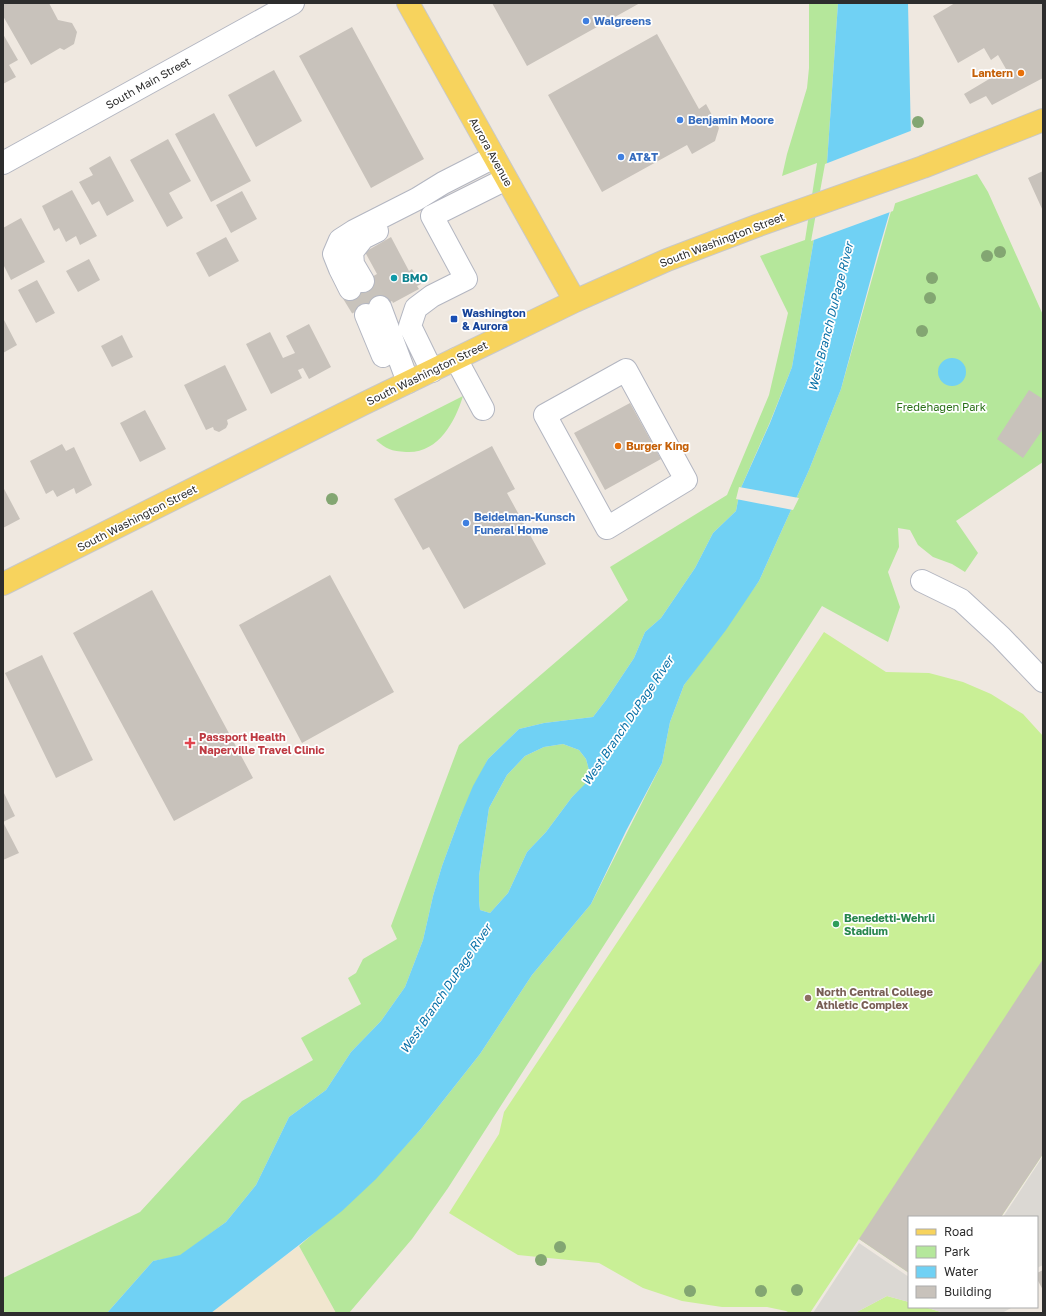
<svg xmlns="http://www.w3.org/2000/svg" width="1046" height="1316" font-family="'Golos Text',sans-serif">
  <rect width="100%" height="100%" fill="#efe8e0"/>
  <path fill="#f1e6cf" d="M299,1246L336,1313H211L263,1272Z"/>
  <path fill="#b5e79b" d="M809,3H838L827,163L792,367L770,422L740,490L736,511L713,533L695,568L661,618L645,632L634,658L606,700L593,717L544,723L519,729L488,759L460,817L442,866L433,896L423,940L405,987L381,1021L351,1052L326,1090L289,1117L256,1185L226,1222L180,1256L153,1261L107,1313H3V1278L140,1212L242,1101L313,1060L301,1038L361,1004L348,978L356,973L363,959L397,939L391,926L459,745L628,600L610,567L727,495L769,395L788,313L760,256L805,240L817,163L782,176L787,154L807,88L809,68Z
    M977,174L988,192L1043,315V462L956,521L978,553L965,572L952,564L933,557L918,545L910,530L898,528L899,547L888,572L900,607L888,642L822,606L448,1188L412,1239L349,1313H336L299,1246L370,1184L420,1130L480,1054L532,975L591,904L662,763L670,722L684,685L759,581L809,470L841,389L893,204Z
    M463,396C455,422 438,454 406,452C391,451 386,449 376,440Z
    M563,744L579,750L586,759L589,770L586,784L572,797L546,832L527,852L508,893L490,913L480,910L479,901V876L489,808L507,775L525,756L544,747Z"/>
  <path fill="#c9ef96" d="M824,632L886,672L929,673L963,682L991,694L1023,714L1043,736V1154L1001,1217H909V1273L859,1239L810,1313H790L786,1311L767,1307H722L682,1301L643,1288L599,1263L518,1255L449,1213L499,1134L504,1112Z
    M887,1296L909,1302V1307H925L944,1313H855Z"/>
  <path fill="#dbd8d3" d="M1043,1156V1265L1037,1268V1217H1003Z
    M859,1243L909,1277V1302L887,1296L855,1313H813Z
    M925,1307H1013L1002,1313H944Z"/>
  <path fill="#70d1f4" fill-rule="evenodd" d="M838,3H908L911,139L878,252L841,389L809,470L759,581L726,630L684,685L670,722L662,763L626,831L591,904L532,975L480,1054L420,1130L376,1179L342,1211L299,1245L211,1313H107L153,1261L180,1255L226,1222L256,1185L289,1117L326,1090L351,1052L381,1021L405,987L423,940L433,896L442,866L460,817L473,786L488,759L519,729L544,723L593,717L606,700L634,658L645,632L661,618L695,568L713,533L736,511L740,490L770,423L792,367L827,163ZM563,744L579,750L586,759L589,770L585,784L572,797L546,832L527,852L508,893L490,913L480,910L479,901V876L489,808L507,775L525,756L544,747Z
    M938 372a14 14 0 1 1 28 0a14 14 0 1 1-28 0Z"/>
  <path fill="#efe8e0" d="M913,130V139L893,211L811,241L825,164Z
    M739,487L799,498L793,510L736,499Z"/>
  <path fill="#c8c2bb" d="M3,3H49L58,20L72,23L77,32L74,44L64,50L60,48L31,65L3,16Z
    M492,3H640L527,66Z
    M955,3H1043V78L992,105L986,96L970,104L964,94L1006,69L998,55L991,60L984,48L958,63L933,16Z
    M352,27L424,159L371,188L299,56Z
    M3,34L18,60L9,65L16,77L3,84Z
    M657,34L699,109L706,104L719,128L715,141L692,154L687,145L602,192L548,95Z
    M274,70L302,121L256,147L228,95Z
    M214,113L251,181L211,202L175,134Z
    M168,139L191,181L169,193L183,218L167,227L130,160Z
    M110,156L134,201L107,216L99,201L92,205L79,182L93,175L89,168Z
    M1043,171V211L1028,178Z
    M72,190L97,236L80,245L76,236L66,242L59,228L54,231L42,206Z
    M242,191L257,219L231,233L216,205Z
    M21,218L45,262L11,280L3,264V228Z
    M226,237L239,261L209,277L196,253Z
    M391,237L409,271L412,269L421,284L417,286L419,289L393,303L392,301L358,319L343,293L377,274L365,252Z
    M89,259L100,280L78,292L66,271Z
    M37,280L55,313L36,323L18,290Z
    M3,318L17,345L3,353Z
    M309,324L331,367L309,379L303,368L298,370L302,378L271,394L246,344L270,332L283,358L295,353L286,336Z
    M122,335L133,357L112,367L101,346Z
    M225,365L247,410L227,420L228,424L226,428L219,432L214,430L213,427L206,430L184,385Z
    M1029,390L1043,399V429L1023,458L997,439Z
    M630,403L661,459L605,490L574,433Z
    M145,410L166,449L140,462L120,423Z
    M62,444L66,451L74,447L92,485L76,494L74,488L57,497L53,490L46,494L30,461Z
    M492,446L515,489L507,493L546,564L464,609L429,547L423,550L394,499Z
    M3,487L20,519L3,528Z
    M330,575L394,692L302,743L239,625Z
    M152,590L253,778L174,821L73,633Z
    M42,655L93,760L56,778L5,673Z
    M3,791L15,816L3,822L19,853L3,860Z
    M1043,959V1154L1001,1217H909V1273L859,1239Z
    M1043,1270V1290L1037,1279V1273Z"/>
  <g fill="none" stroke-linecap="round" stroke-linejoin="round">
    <path stroke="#c8c3bc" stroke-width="22" stroke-dasharray="22 11" stroke-linecap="butt" d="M363,281L380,307
      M350,289L366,315"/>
    <defs>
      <path id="minor" d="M3,163L293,3
        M363,281L353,264L352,252L363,238L377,231
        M350,289L340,269L334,254L340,240L354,231L417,199L443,183L494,157
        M380,307L408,382
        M366,315L383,356
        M456,359L483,409
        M626,370L686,480L607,528L545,415Z
        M432,371L410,326L416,308L432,296L466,279L432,216L506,179
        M922,581L961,600L1001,637L1043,681"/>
      <path id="major" d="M408,3L575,301
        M3,584L361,405L575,301L667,260L759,225L923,167L1043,120"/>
    </defs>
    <use href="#minor" stroke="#b3b6c1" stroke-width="24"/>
    <use href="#major" stroke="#c8c8c8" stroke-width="24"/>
    <use href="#minor" stroke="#fff" stroke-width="22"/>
    <use href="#major" stroke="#f7d35d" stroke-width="22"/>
  </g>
  <g fill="#83a672">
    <circle cx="918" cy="122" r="6"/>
    <circle cx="1000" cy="252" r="6"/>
    <circle cx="987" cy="256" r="6"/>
    <circle cx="932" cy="278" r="6"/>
    <circle cx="930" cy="298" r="6"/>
    <circle cx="922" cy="331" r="6"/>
    <circle cx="332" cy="499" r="6"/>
    <circle cx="560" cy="1247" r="6"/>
    <circle cx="541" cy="1260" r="6"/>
    <circle cx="797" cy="1290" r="6"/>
    <circle cx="690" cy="1291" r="6"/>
    <circle cx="761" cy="1291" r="6"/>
  </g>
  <g fill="#3f7fe0" stroke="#fff" stroke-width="1.5">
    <circle cx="586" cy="21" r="4"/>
    <circle cx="680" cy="120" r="4"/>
    <circle cx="621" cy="157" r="4"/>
    <circle cx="466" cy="523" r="4"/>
  </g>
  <g fill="#e8710a" stroke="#fff" stroke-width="1.5">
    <circle cx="1021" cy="73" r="4"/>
    <circle cx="618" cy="446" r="4"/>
  </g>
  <circle fill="#0f9aa8" stroke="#fff" stroke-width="1.5" cx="394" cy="278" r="4"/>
  <rect fill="#1a4fb4" stroke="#fff" stroke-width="1.5" x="450" y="315" width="8" height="8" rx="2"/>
  <path fill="#e0444e" stroke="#fff" stroke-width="1.5" d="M188 737h4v4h4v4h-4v4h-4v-4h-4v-4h4z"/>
  <circle fill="#2e9e5b" stroke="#fff" stroke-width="1.5" cx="836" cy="924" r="4"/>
  <circle fill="#8d6e63" stroke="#fff" stroke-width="1.5" cx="808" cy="998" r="4"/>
  <g text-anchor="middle" stroke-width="3.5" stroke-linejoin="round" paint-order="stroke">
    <g font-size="11" font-weight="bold" fill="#366cbe" stroke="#fff" text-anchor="start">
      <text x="594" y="25">Walgreens</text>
      <text x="688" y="124">Benjamin Moore</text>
      <text x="629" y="161">AT&amp;T</text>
      <text x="474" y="521">Beidelman-Kunsch<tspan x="474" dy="13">Funeral Home</tspan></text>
    </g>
    <g font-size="11" font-weight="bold" fill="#c56008" stroke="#fff" text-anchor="end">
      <text x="1013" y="77">Lantern</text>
      <text x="626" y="450" text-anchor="start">Burger King</text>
    </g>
    <g font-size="11" fill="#2d2d2d" stroke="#fff">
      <text transform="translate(148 83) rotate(-29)" y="4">South Main Street</text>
      <text transform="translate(491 152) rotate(61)" y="4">Aurora Avenue</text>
      <text transform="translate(722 240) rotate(-21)" y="4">South Washington Street</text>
      <text transform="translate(427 373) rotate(-26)" y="4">South Washington Street</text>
      <text transform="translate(137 518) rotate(-27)" y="4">South Washington Street</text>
    </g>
    <g font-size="11" font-weight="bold" fill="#0d838f" stroke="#fff" text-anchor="start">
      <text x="402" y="282">BMO</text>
    </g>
    <g font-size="11" font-weight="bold" fill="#164399" stroke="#fff" text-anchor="start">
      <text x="462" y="317">Washington<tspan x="462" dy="13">&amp; Aurora</tspan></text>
    </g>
    <g font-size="11" fill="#2a7018" stroke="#fff">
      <text x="941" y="411">Fredehagen Park</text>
    </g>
    <g font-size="11" font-weight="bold" fill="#be3a42" stroke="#fff" text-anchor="start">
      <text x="199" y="741">Passport Health<tspan x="199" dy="13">Naperville Travel Clinic</tspan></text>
    </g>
    <g font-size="11" font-weight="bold" fill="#27864d" stroke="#fff" text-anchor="start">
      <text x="844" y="922">Benedetti-Wehrli<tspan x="844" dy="13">Stadium</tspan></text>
    </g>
    <g font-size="11" font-weight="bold" fill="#785e54" stroke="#fff" text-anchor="start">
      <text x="816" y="996">North Central College<tspan x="816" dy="13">Athletic Complex</tspan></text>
    </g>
    <g font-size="12" font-style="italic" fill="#0870a7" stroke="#fff">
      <text transform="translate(831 317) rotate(-76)" y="4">West Branch DuPage River</text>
      <text transform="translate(628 721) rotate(-56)" y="4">West Branch DuPage River</text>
      <text transform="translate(446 989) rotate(-56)" y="4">West Branch DuPage River</text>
    </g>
  </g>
  <rect width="1046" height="1316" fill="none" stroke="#2d2d2d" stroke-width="8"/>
  <rect x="908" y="1216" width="130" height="92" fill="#ffffff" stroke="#ababab"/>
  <rect x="916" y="1229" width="20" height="6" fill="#f7d35d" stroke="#ababab"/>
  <text x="944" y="1236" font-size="12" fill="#2d2d2d">Road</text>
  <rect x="916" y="1246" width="20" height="12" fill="#b5e79b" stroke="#ababab"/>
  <text x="944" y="1256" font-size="12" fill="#2d2d2d">Park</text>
  <rect x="916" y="1266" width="20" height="12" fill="#70d1f4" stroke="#ababab"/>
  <text x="944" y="1276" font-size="12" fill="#2d2d2d">Water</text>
  <rect x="916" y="1286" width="20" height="12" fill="#c8c2bb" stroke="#ababab"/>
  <text x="944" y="1296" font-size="12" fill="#2d2d2d">Building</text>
</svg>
